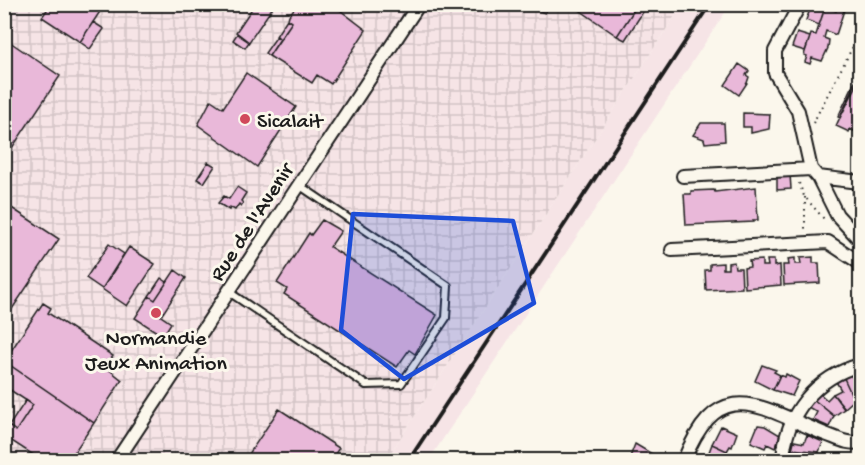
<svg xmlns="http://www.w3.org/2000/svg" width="865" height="465" font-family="'Gochi Hand',sans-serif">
  <defs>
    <pattern id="industrial-grid" width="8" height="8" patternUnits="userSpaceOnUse" patternTransform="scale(1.5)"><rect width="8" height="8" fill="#f6e4e6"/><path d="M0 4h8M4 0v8" fill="none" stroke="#d2c3c5"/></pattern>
  </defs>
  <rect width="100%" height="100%" fill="#fbf7ec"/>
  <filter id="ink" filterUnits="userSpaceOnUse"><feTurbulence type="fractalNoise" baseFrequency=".0167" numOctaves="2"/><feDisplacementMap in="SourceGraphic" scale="12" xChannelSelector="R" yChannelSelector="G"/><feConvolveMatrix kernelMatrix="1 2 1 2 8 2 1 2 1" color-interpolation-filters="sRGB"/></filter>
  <g filter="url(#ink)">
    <path fill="#f6e4e6" d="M682,5H730L429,460H386Z"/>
    <path fill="url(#industrial-grid)" d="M4,5H682L386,460H5Z"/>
    <path fill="#e9b8d9" stroke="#1c1c1c" stroke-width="1.5" d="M51,4H105L80,42L42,17Z
      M255,4H275L249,42L236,32Z
      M298,4H332L366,30L331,84L317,75L312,83L269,56L292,22L288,19L289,15Z
      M535,4L547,8L545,13L534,9Z
      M571,4H638L617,36Z
      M638,4H648L625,40L617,36Z
      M838,4H853L852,9L845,7L836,35L826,31L824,38L829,40L828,48L822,61L812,58L810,64L805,62L807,56L804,55L811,34L816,35L825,7L836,11Z
      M811,7L824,11L819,25L806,20Z
      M287,19L292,22L280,39L276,36Z
      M93,22L104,29L90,49L80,42Z
      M797,33L810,37L805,51L792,47Z
      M237,34L249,42L245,48L233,40Z
      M277,36L280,39L269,56L265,53Z
      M4,38L60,76L4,160Z
      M739,64L749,71L746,75L749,77L747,83L739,95L725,85Z
      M246,73L296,107L257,167L198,125L211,100L223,108Z
      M860,74V123L856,132L850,129L849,132L836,126Z
      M855,81L858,83L840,118L838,117Z
      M743,113L770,114L769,129L751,133V127H743Z
      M701,123H724L725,141L705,143L704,139L693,135Z
      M208,162L215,166L204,183L197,179Z
      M790,174L791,189L777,190V175Z
      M237,187L246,193L241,201L243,203L241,206L239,204L235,210L230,207L229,210L218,203L224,196L229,199Z
      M756,187L758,220H753L754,222L686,225L684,194H691V191L714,190L715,192Z
      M4,203L59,239L4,321Z
      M322,220L341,231L330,247L437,315L415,354L409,350L397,367L284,294L287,289L277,283L309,233L311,235Z
      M109,244L124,254L102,289L86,278Z
      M129,247L155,264L127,306L102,289Z
      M813,257V263H819L820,283L784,285L783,265H789L788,259L795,258V264H801L800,258Z
      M762,260V266H768L767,260H774V266L780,265L781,285L745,288L744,268L750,267L749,261Z
      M734,262L735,268H741L742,288L706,290L705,270H710V264L723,263V269H728V263Z
      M175,270L186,278L161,316L171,323L163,336L135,318L149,296L155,300Z
      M161,278L167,282L155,300L149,296Z
      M43,303L51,308L48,313L113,356L106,367L122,380L94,423L4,361Z
      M4,361L94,423L69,460H41L4,436L9,426L16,431L33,405L4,386Z
      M762,365L776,370L774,372L780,375L773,390L755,381Z
      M851,373L854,383L860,381V398L854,400L843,376Z
      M786,374L799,381L792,396L773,390L780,375L785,377Z
      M843,376L854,400L845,408L833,394L841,390L835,380Z
      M819,393L827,400L833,394L844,409L834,416L813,399Z
      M813,399L834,416L829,427L813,420L817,412L808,407Z
      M26,400L33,405L16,431L9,426Z
      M279,409L339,448L331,460H245Z
      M758,425L765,426L780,435L775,448L767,444L765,448L751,442Z
      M721,426L737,433L732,447L730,446L727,451L712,444Z
      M807,435L823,442L819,452L792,449L794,441L804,443Z
      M635,444L652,454L649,460H637L630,457Z
      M712,444L727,451V460H706Z
      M792,449L819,452L820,460L792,458Z
      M652,454L658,456L659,454L671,459L649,460Z"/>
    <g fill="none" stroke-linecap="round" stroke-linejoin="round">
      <defs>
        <path id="service" d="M229,292L366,385L401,384L446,318L448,286L299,185"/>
        <path id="minor" d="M800,4L775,51V73L798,111L811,169L818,177L837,215L860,240
          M683,176L811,169
          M818,177L860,182
          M860,182V198
          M672,250L828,242L860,263
          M117,460L419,4
          M684,460C719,373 759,407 825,434C837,438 848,445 860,442
          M783,460C785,414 816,377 860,365"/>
      </defs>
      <use href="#service" stroke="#1c1c1c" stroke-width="10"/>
      <use href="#minor" stroke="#1c1c1c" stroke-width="16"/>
      <path stroke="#1c1c1c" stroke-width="2" stroke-dasharray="1.5 4.5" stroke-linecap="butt" d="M813,123L860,33
        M799,183L804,196L824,219
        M805,197V230"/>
      <use href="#service" stroke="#fbf7ec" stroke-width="6"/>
      <use href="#minor" stroke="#fbf7ec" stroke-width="12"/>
      <path stroke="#1c1c1c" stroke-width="4" d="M409,460L710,4"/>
    </g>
  </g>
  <path fill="#1d4ed8" fill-opacity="0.2" stroke="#1d4ed8" stroke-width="4.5" stroke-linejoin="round" d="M353,214L513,221L534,303L404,379L341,330Z"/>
  <g fill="#d1495b" stroke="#fbf7ec" stroke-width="2">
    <circle cx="245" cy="119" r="6"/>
    <circle cx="156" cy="313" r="6"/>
  </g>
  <g text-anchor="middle" stroke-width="6" stroke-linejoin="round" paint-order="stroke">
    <g font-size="22" fill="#1c1c1c" stroke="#fbf7ec" text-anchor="start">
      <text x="257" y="127">Sicalait</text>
      <text x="156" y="344" text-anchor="middle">Normandie<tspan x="156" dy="25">Jeux Animation</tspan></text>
    </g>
    <g font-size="22" fill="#1c1c1c" stroke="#fbf7ec">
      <text transform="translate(250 221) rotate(-57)" y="8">Rue de l'Avenir</text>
    </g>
  </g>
  <rect width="865" height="465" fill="none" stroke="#fbf7ec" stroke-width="24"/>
  <rect x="12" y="12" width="841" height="441" fill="none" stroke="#1c1c1c" stroke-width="2" filter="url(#ink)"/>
</svg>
